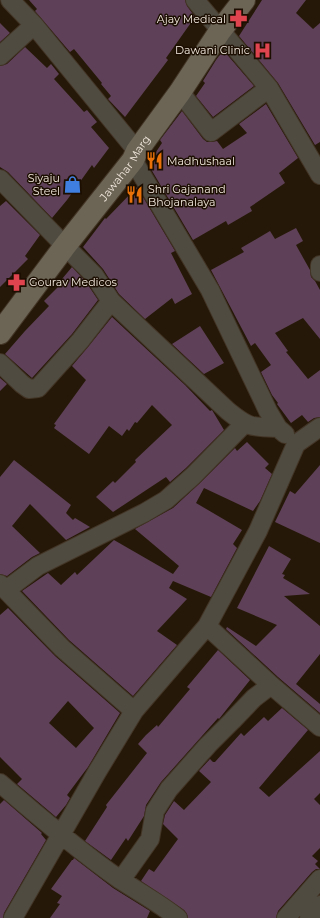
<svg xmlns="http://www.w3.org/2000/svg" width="320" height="918" font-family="Montserrat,sans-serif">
  <rect width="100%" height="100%" fill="#261808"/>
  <path fill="#5e4158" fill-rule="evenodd" d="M29,0H185L187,6L195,17L166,58L168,60L125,117L108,99L111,96L101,84L102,83L74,49L70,52L35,11L37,9Z
    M262,0H306L296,13L313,29L320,23V142L315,145L278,83L239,36Z
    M0,23L10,33L0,42Z
    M25,47L47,68L51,64L59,74L54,79L84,112L87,110L97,122L91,127L109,148L94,168L92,165L67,200L52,218L8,172L0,167V66L7,64Z
    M224,51L254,86L213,117L196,96L205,83L203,81L216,60L219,56Z
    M266,104L298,158L279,173L285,183L250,207L252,211L228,225L226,221L193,240L148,164L162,143L160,140L182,111L203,139L207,142H212L217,141L223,149L247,133L239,124Z
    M137,187L175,251L171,253L192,294L175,304L172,298L145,319L119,294L103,269L83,247L105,218L106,219Z
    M6,201L40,235L25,256L28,259L0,287V206Z
    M296,228L303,241L296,245L310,270L311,277L315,281L320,290V339L303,318L275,333L288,351L286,352L308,379L320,370V417L314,418L308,422L302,415L291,423L277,404L278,403L272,395L261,372L271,365L255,343L251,346L211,270L244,252L241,248L270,231L275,239Z
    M72,267L86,282L98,300L72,334L32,378L5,354L25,331L49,306L44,301L64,281L62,279Z
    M112,317L185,385L210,411L212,410L224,430L186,468L170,482L166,477L113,512L96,497L113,481L115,483L136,462L135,460L172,425L152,405L137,423L135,422L129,431L127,429L122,436L109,426L89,454L54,428L56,425L54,424L86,380L72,366L88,347Z
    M200,326L224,363L204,374L172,344Z
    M0,378L7,384L0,391Z
    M247,442L269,464L265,468L272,474L260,501L253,511L204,488L196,503L242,530L233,544L237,548L211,597L173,581L169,588L187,599L157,631L177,645L133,696L69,640L22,591L48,573L61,585L75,572L77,575L114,540L173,574L179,566L135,529L173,508L200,483L235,448L237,451Z
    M14,460L71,505L66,513L73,520L75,518L90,527L66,540L30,504L12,526L40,553L32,557L7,576L0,574V477Z
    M320,465V543L275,522L290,491L295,494Z
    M269,546L291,559L282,574L285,575L283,578L310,594L284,596L320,626V654L296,684L320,704V713L278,677L226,629L227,627L256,646L277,625L237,608Z
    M8,608L55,656L120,713L88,767L67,795L70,798L66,805L56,817L17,784L22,779L0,757V615ZM68,701L94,728L76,748L49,723Z
    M218,650L250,680L219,719L218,718L161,782L146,805L144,816L128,841L126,838L111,860L85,841L107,807L106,805L147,753L138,744L146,735L157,725L158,727L190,689L187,687Z
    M282,708L308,730L259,788L269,797L320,751V793L314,799L320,805V848L312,856L318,861L315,864L320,869H316L312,872L278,911L276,918H188L187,914L184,910L141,881L149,869L154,872L178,839L163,824L165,815L174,801L184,810L211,782L199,771L210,759L213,762H215L241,733L244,736L264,717L268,721Z
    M4,800L42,833L41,834L46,840L4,913L3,918H0V804Z
    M74,858L113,888L150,911L147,918H50L60,904L57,903L62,896L51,889L72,860H73Z"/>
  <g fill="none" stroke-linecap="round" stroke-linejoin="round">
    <defs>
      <path id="street" d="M10,0L34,25L137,151
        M195,0L269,88L320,175
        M0,56L34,25
        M180,92L211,132L269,88
        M133,160L210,290L268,411L278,428L285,434
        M0,179L65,246L94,275L111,301L228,411C249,428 251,427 278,428
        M320,265V272
        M0,363L22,384L29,389L38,388L80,341L111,301
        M0,584L62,648L134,711
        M6,590L38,566L144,513L166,500L193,476L244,424
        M207,626L271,685L320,727
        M0,783C39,817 77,849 119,879C139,892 159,903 178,918
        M121,880L150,839L155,811L169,789L208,745L232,721L254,698L271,685
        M13,918L97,772L134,711L207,626L258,531L296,444L320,427
        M286,918L320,879
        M309,918L320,905"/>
      <g id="secondary">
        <path id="s1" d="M0,333L65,246L133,160L137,151L180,92L220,31L244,0"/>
      </g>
    </defs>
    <use href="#street" stroke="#433526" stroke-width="20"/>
    <use href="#secondary" stroke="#433526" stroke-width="24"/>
    <use href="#street" stroke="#4f4b41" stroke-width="18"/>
    <use href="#secondary" stroke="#6c6556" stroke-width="22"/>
  </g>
  <defs>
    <symbol id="pharmacy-bare" viewBox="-9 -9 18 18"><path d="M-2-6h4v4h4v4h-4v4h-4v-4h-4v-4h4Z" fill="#e0444e" stroke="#1c0f02" stroke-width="2.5" paint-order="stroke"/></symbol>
    <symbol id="hospital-bare" viewBox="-9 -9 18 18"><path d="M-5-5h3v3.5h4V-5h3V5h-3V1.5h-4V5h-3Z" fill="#e0444e" stroke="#1c0f02" stroke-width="2.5" paint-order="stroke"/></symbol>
    <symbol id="restaurant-bare" viewBox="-9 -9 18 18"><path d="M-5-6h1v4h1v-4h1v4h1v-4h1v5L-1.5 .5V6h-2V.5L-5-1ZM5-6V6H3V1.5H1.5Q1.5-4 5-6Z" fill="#e8710a" stroke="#1c0f02" stroke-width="2.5" paint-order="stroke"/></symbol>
    <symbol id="shop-bare" viewBox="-9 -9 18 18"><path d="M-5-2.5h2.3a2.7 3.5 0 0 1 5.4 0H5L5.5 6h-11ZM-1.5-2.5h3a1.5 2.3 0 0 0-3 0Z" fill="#3f7fe0" stroke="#1c0f02" stroke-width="2.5" paint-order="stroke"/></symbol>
  </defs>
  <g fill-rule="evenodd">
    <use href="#pharmacy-bare" x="226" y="6" width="25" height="25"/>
    <use href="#hospital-bare" x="250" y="38" width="25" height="25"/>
    <use href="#restaurant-bare" x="142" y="148" width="25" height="25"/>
    <use href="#shop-bare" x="60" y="172" width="25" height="25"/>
    <use href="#restaurant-bare" x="122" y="182" width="25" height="25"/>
    <use href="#pharmacy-bare" x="4" y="270" width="25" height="25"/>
  </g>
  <g text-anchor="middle" stroke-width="3" stroke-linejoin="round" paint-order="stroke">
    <g font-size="11" fill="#f3e9de" stroke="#1c0f02" text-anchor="end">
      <text x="226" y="23">Ajay Medical</text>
      <text x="250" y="54">Dawani Clinic</text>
      <text x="167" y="165" text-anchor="start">Madhushaal</text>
      <text x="60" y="182">Siyaju<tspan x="60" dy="13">Steel</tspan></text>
      <text x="148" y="193" text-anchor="start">Shri Gajanand<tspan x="148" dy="13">Bhojanalaya</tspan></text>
      <text x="29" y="286" text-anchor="start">Gourav Medicos</text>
    </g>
    <g font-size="11" fill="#f3e9de" stroke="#1c0f02">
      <text dy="4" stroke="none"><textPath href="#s1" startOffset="207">Jawahar Marg</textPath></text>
    </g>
  </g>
</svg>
